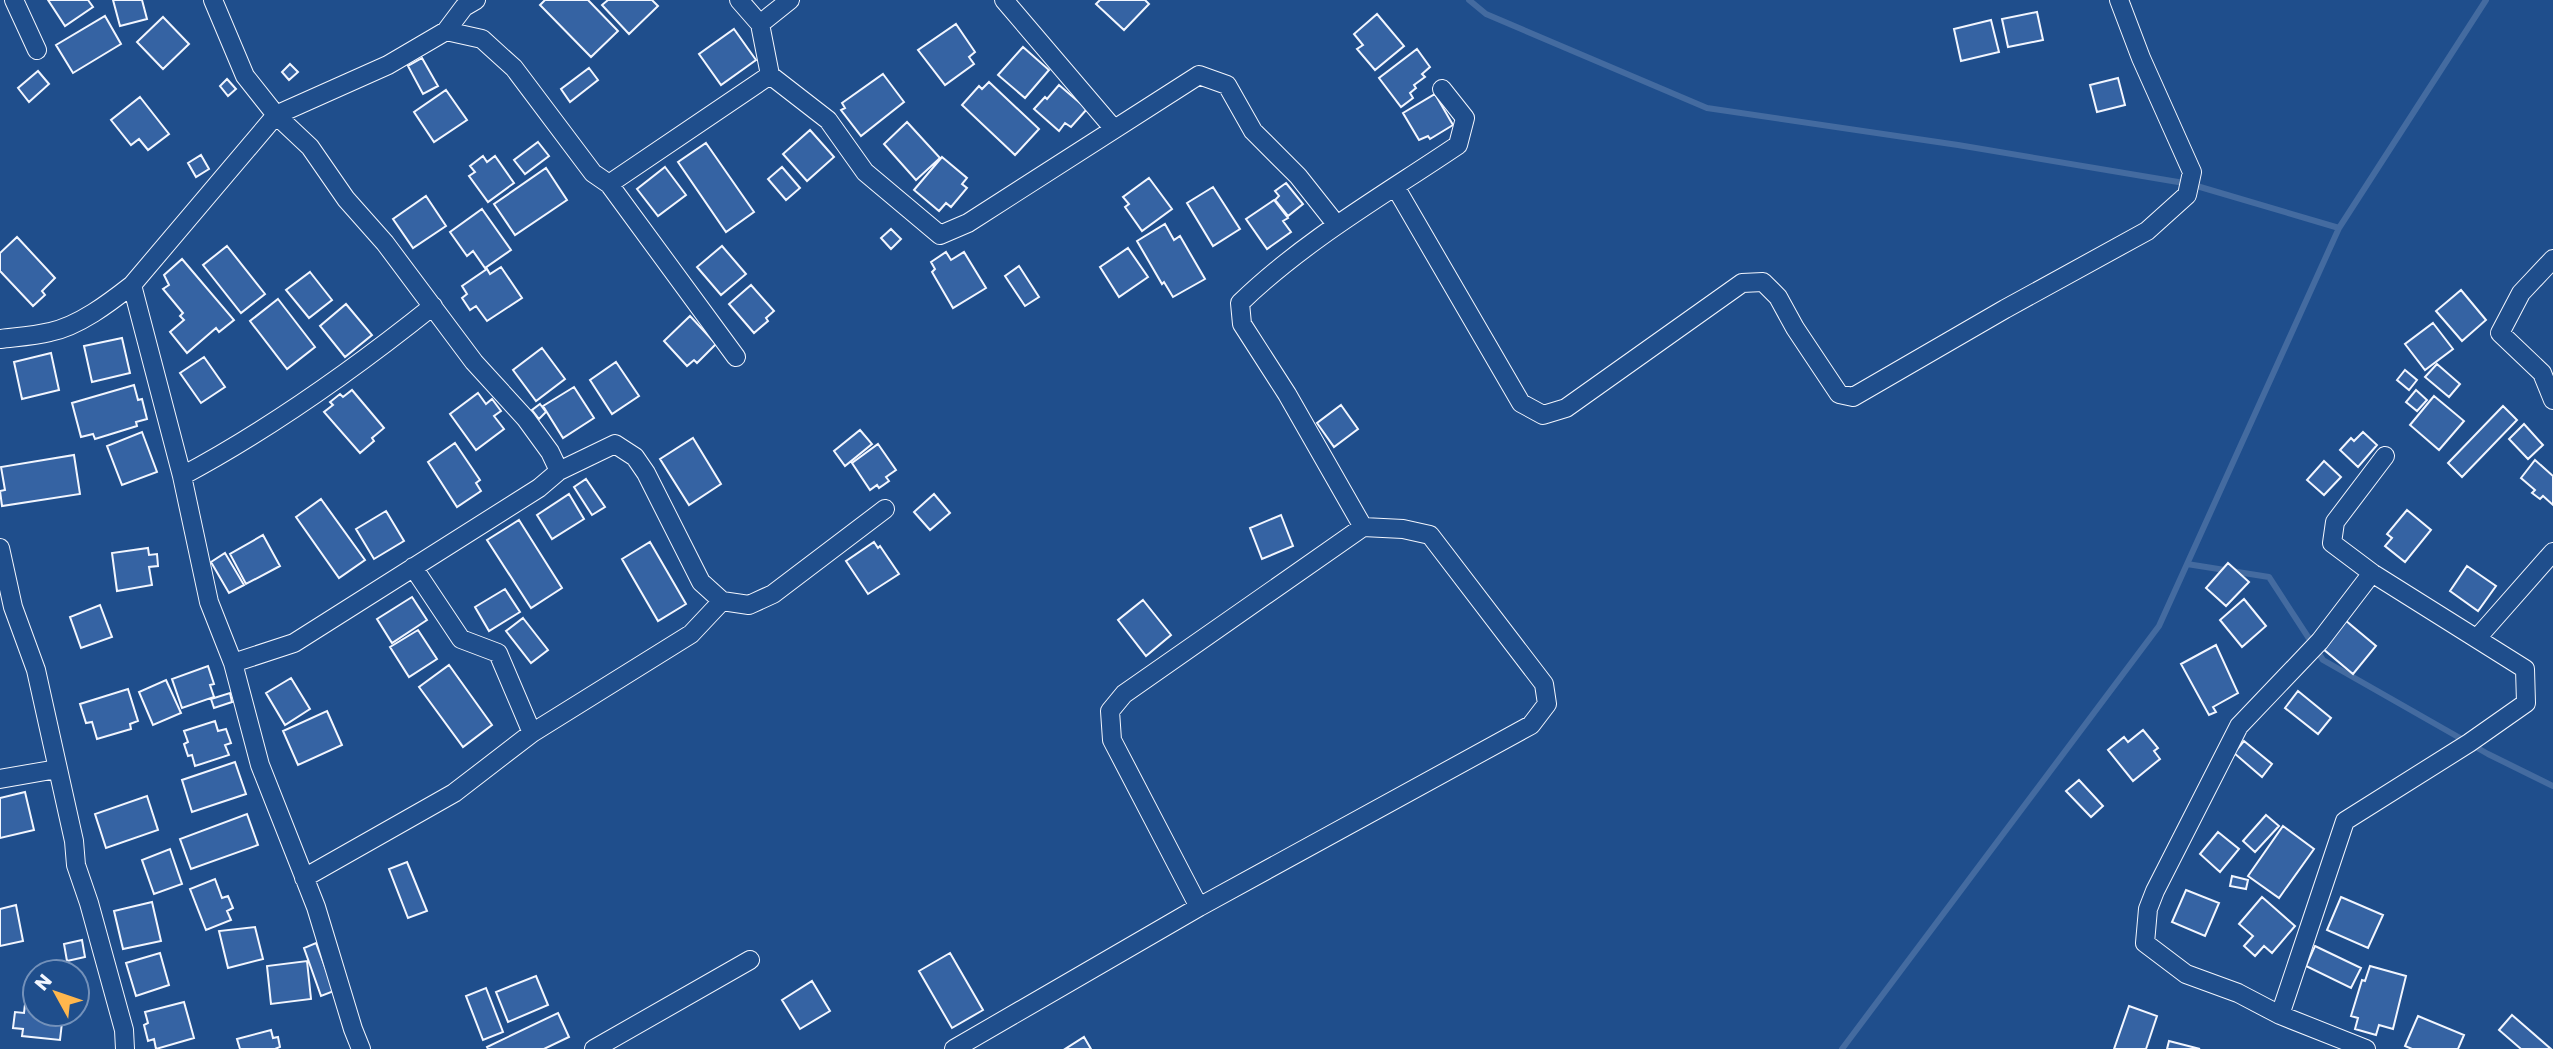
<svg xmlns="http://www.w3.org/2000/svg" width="2553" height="1049" font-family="Poppins,sans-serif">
  <rect width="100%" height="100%" fill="#1f4e8c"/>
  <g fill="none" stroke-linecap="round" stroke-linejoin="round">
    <path stroke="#446ba0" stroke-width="6" d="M1469,0L1486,14L1707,108L1958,145L2190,184L2339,228
      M2187,564L2269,577L2323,660L2488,754L2553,786
      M1842,1049L2159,626L2339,228L2486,0"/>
  </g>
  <path fill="#3563a3" stroke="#f2f6ff" stroke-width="2" d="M48,0H88L93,7L65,26Z
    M113,0H142L147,19L120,26Z
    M545,0H588L618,31L591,57L540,5Z
    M608,0H652L658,6L629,34L602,5Z
    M1100,0H1145L1149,4L1124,30L1096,4Z
    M2037,12L2043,40L2008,47L2002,19Z
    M1377,14L1404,46L1375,70L1357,49L1363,45L1354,34Z
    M105,16L121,44L73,73L56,45Z
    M163,17L189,44L163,69L137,42Z
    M1991,20L1999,52L1961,61L1954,29Z
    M956,24L975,52L969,57L974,64L945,85L918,50Z
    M734,29L756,60L721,85L699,54Z
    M1023,47L1049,70L1025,98L998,75Z
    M1417,49L1430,67L1422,74L1425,77L1414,85L1416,88L1410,93L1413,98L1401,107L1379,78Z
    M422,58L438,86L423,94L408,66Z
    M290,64L298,72L289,80L282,72Z
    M589,68L598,80L570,102L561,89Z
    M38,71L49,84L29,102L18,88Z
    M883,74L904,102L861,136L841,110L845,108L842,103Z
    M2118,78L2125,105L2097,112L2090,85Z
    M227,79L236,89L228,96L220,86Z
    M989,82L1039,129L1015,155L962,105L979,86L982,89Z
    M1059,85L1087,109L1071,127L1065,123L1059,131L1034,109L1045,97L1047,99Z
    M446,90L467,120L434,142L414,112Z
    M1435,94L1453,125L1430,139L1428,136L1419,140L1403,113Z
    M140,97L169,134L148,150L139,139L131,145L111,120Z
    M907,122L940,158L916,180L884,144Z
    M810,130L834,157L807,181L783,154Z
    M538,142L549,156L525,174L514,160Z
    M706,143L754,212L726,232L678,162Z
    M201,155L209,169L196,177L188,163Z
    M483,156L487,162L495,156L514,183L488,202L469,176L475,172L470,166Z
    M942,157L967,178L962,184L967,188L951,207L946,203L939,211L914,190Z
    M665,167L686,195L658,216L637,189Z
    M782,167L800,188L786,200L768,179Z
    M546,168L567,200L515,235L494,204Z
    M1149,178L1172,209L1142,231L1125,207L1129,204L1123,197Z
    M1286,183L1303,204L1288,216L1275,200L1279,196L1275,191Z
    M1213,187L1240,229L1213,246L1187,203Z
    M426,196L446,226L413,248L393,219Z
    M1274,200L1288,218L1283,221L1291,232L1267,249L1246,219Z
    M482,209L511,250L485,268L473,251L467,256L450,232Z
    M1165,224L1174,240L1180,236L1205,279L1173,297L1164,282L1162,284L1137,241Z
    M891,229L901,239L891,249L881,238Z
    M17,237L55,278L42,291L45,295L33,306L0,271V253Z
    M227,246L265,294L241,313L203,265Z
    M722,246L746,274L721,295L697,267Z
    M1128,248L1148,277L1119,297L1100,267Z
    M946,252L951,260L964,252L986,288L953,308L932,272L935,269L931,262Z
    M182,259L234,320L219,332L216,328L187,353L170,332L184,320L180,316L183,313L163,289L169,285L164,275Z
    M1019,266L1039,297L1025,306L1005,276Z
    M501,267L522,298L487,321L476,306L470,310L462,298L467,294L462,286L487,269L490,274Z
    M310,272L332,300L309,318L286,290Z
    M751,285L774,311L766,318L768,321L754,333L729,304Z
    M2461,290L2486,320L2462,341L2436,311Z
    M278,299L315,347L287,369L250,321Z
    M346,304L372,335L345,357L320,326Z
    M690,316L716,344L697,363L694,360L687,366L664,341Z
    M2433,323L2453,349L2425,370L2405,344Z
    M122,338L130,373L92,382L84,346Z
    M542,348L565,379L536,401L513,370Z
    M51,353L59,390L22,399L14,362Z
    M204,357L225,387L201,403L180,373Z
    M616,362L639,396L612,414L590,380Z
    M2437,364L2460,384L2449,397L2425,377Z
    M2405,370L2417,380L2409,390L2397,380Z
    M134,385L138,400L142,399L147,419L136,422L137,426L95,439L93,434L81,437L72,403Z
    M574,387L594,418L563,438L543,406Z
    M352,390L384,428L372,438L374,441L360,453L324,412L333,405L330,402L340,394L343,397Z
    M2416,390L2427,400L2417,411L2406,402Z
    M478,393L486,404L492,399L501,411L494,416L504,429L476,450L450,414Z
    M2434,396L2464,421L2439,450L2410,425Z
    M540,404L546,412L539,419L532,410Z
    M1341,405L1358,429L1334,447L1317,423Z
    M2503,406L2517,420L2462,477L2448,463Z
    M2524,424L2543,445L2528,459L2509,439Z
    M860,430L872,444L845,466L834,451Z
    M142,432L157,472L122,485L107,446Z
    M2363,432L2377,445L2358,467L2340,450L2351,438L2354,441Z
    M693,438L721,484L689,505L660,459Z
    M455,443L480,480L476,483L481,491L457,507L428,462Z
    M878,444L896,470L886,477L889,481L879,488L877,485L870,490L852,463Z
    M74,455L80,494L2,506L0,491L5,490L1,467Z
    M2535,460L2553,476V505L2543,496L2540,499L2532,493L2535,490L2521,478Z
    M2324,461L2341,477L2324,495L2307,480Z
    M586,479L605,507L592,515L574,487Z
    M569,494L584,519L552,539L537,515Z
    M934,494L950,513L930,530L914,512Z
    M321,499L365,560L339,578L296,517Z
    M2407,510L2431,530L2405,562L2385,546L2392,538L2387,534Z
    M386,511L404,541L374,559L356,529Z
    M1281,515L1293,546L1262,559L1250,528Z
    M519,520L562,588L531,608L487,540Z
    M263,535L280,566L246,584L230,554Z
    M650,542L686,604L658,621L622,559Z
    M874,542L878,548L880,546L899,574L868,594L846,561Z
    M148,548L149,555L157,554L158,566L149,567L152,585L117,591L112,553Z
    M225,553L244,585L229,593L211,562Z
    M2228,563L2249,582L2226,606L2206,588Z
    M2467,566L2496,586L2478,611L2450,591Z
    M505,589L520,612L489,631L475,607Z
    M412,597L427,620L392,643L377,619Z
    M2244,599L2266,626L2242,647L2220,620Z
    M1143,600L1171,635L1146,656L1118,620Z
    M100,605L112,637L81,648L70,617Z
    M523,618L548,650L531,663L506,631Z
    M2345,620L2376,646L2353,674L2322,648Z
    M418,630L437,659L409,677L390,647Z
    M2216,645L2238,693L2213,707L2216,712L2209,715L2181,664Z
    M449,665L492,725L463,747L419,687Z
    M208,666L214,684L210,685L214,697L182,708L172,679Z
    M291,678L310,709L285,725L266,693Z
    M166,680L181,713L153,725L139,692Z
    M128,689L138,721L130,724L131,729L97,739L92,722L86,723L80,704Z
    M2298,691L2331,718L2318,734L2285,708Z
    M230,693L232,702L214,708L211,699Z
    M327,711L342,745L298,765L283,731Z
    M215,721L218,731L226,729L231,743L225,745L229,755L195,766L192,755L188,756L184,744L188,742L184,731Z
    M2143,730L2158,748L2154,751L2160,759L2133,781L2108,750L2124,737L2128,742Z
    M2244,741L2272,764L2262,777L2234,753Z
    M235,762L246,794L192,812L182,780Z
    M2079,780L2103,806L2091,817L2066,791Z
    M25,792L34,830L0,838V798Z
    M147,796L158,830L106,848L95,814Z
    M247,814L258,845L191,869L180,839Z
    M2266,815L2279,826L2255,852L2243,841Z
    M2283,826L2314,849L2279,898L2248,876Z
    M2218,832L2239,849L2220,872L2200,854Z
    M170,849L182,884L154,894L142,860Z
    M407,862L427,911L408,918L389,869Z
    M2232,876L2248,880L2246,889L2230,886Z
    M215,879L222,898L228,896L233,908L227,911L231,920L206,930L190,889Z
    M2186,890L2219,903L2205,936L2172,922Z
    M2262,897L2295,926L2272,953L2264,946L2255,956L2244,946L2253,936L2239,924Z
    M2341,897L2383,915L2368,948L2327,930Z
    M152,902L161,941L123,949L114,911Z
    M16,905L23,941L0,946V909Z
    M255,927L263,959L228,968L219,931Z
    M82,940L85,957L67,961L64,944Z
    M316,943L334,991L321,996L304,948Z
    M2315,946L2361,968L2351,988L2306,966Z
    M160,953L169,985L136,996L126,963Z
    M950,953L983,1010L952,1028L919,971Z
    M307,961L311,999L271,1004L267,966Z
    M2370,966L2406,976L2393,1029L2379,1025L2376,1035L2355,1029L2358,1018L2351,1016L2362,980L2365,981Z
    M536,976L548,1005L508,1022L496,992Z
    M812,981L830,1011L800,1029L782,1000Z
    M486,988L503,1032L483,1040L466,996Z
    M184,1002L194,1038L156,1049L154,1039L148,1041L144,1025L148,1023L145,1012Z
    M25,1004L35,1005V1014H63L60,1040L22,1036L23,1029L13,1028L15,1012L24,1013Z
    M2129,1006L2157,1016L2146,1049H2114Z
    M558,1013L569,1037L544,1049H488L487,1047Z
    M2512,1015L2551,1049H2521L2499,1030Z
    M2418,1016L2464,1035L2458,1049H2412L2405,1046Z
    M271,1030L273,1038L278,1037L280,1047L275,1049H240L237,1039Z
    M1084,1037L1091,1049H1065Z
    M2169,1041L2200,1049H2167Z"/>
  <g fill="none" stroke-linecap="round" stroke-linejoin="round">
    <defs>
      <path id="street" d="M14,0L37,50
        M476,0L464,7L446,31L388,65L276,115L310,147L346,199L385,243L474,362L526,419L550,452L559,471
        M739,0L760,24L770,75L828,120L865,172L940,235L968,223L1199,75L1227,85L1253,131L1298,176L1336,224
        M1004,0L1114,129
        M760,24L790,0
        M446,31L482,39L514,68L593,173L609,184L770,75
        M609,184L736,357
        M1396,188L1521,403L1543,415L1566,408L1742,283L1763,282L1778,297L1795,328L1839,394L1853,397L2005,309L2147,231L2187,195L2192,172L2141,58L2119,0
        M2553,259L2521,293L2500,333L2542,373L2553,400
        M132,285L276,115L245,76L213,0
        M0,339C16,337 34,336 50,332C79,326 109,303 132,285L182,476L209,602L233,663L260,765L316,907L353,1029L361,1049
        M182,476C272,428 353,370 433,306
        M0,548L13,607L36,670L74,841L76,865L89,903L124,1030L125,1049
        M413,567L461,639L498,653L532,733
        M2478,637L2553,552
        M233,663L294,643L539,488L559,471L615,444L635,457L646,473L701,582L722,601L749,605L773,594L885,509
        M0,779L57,769
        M304,878L454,793L532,733L691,634L722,601
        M1199,907L1112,740L1110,711L1124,694L1363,527
        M2280,1015L2345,821L2469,743L2526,703L2525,669L2372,573
        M594,1049L750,960
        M954,1049L1199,907L1531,725L1547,704L1544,684L1430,535L1403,529L1363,527L1287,394L1242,324L1240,303C1305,240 1384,195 1458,145L1465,118L1442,89
        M2366,1049L2280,1015L2238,993L2186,974L2145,943L2148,909L2155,891L2239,726L2320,641L2372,573L2332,543L2335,522L2385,456"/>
    </defs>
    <use href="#street" stroke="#f2f6ff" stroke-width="20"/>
    <use href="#street" stroke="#1f4e8c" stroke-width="18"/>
  </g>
  <g transform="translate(56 993) rotate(310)"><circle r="33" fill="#1f4e8c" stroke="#7391ba" stroke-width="2"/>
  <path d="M0-5L12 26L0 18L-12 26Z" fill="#ffb74d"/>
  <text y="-10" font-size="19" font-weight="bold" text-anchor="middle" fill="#f2f6ff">N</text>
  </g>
</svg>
